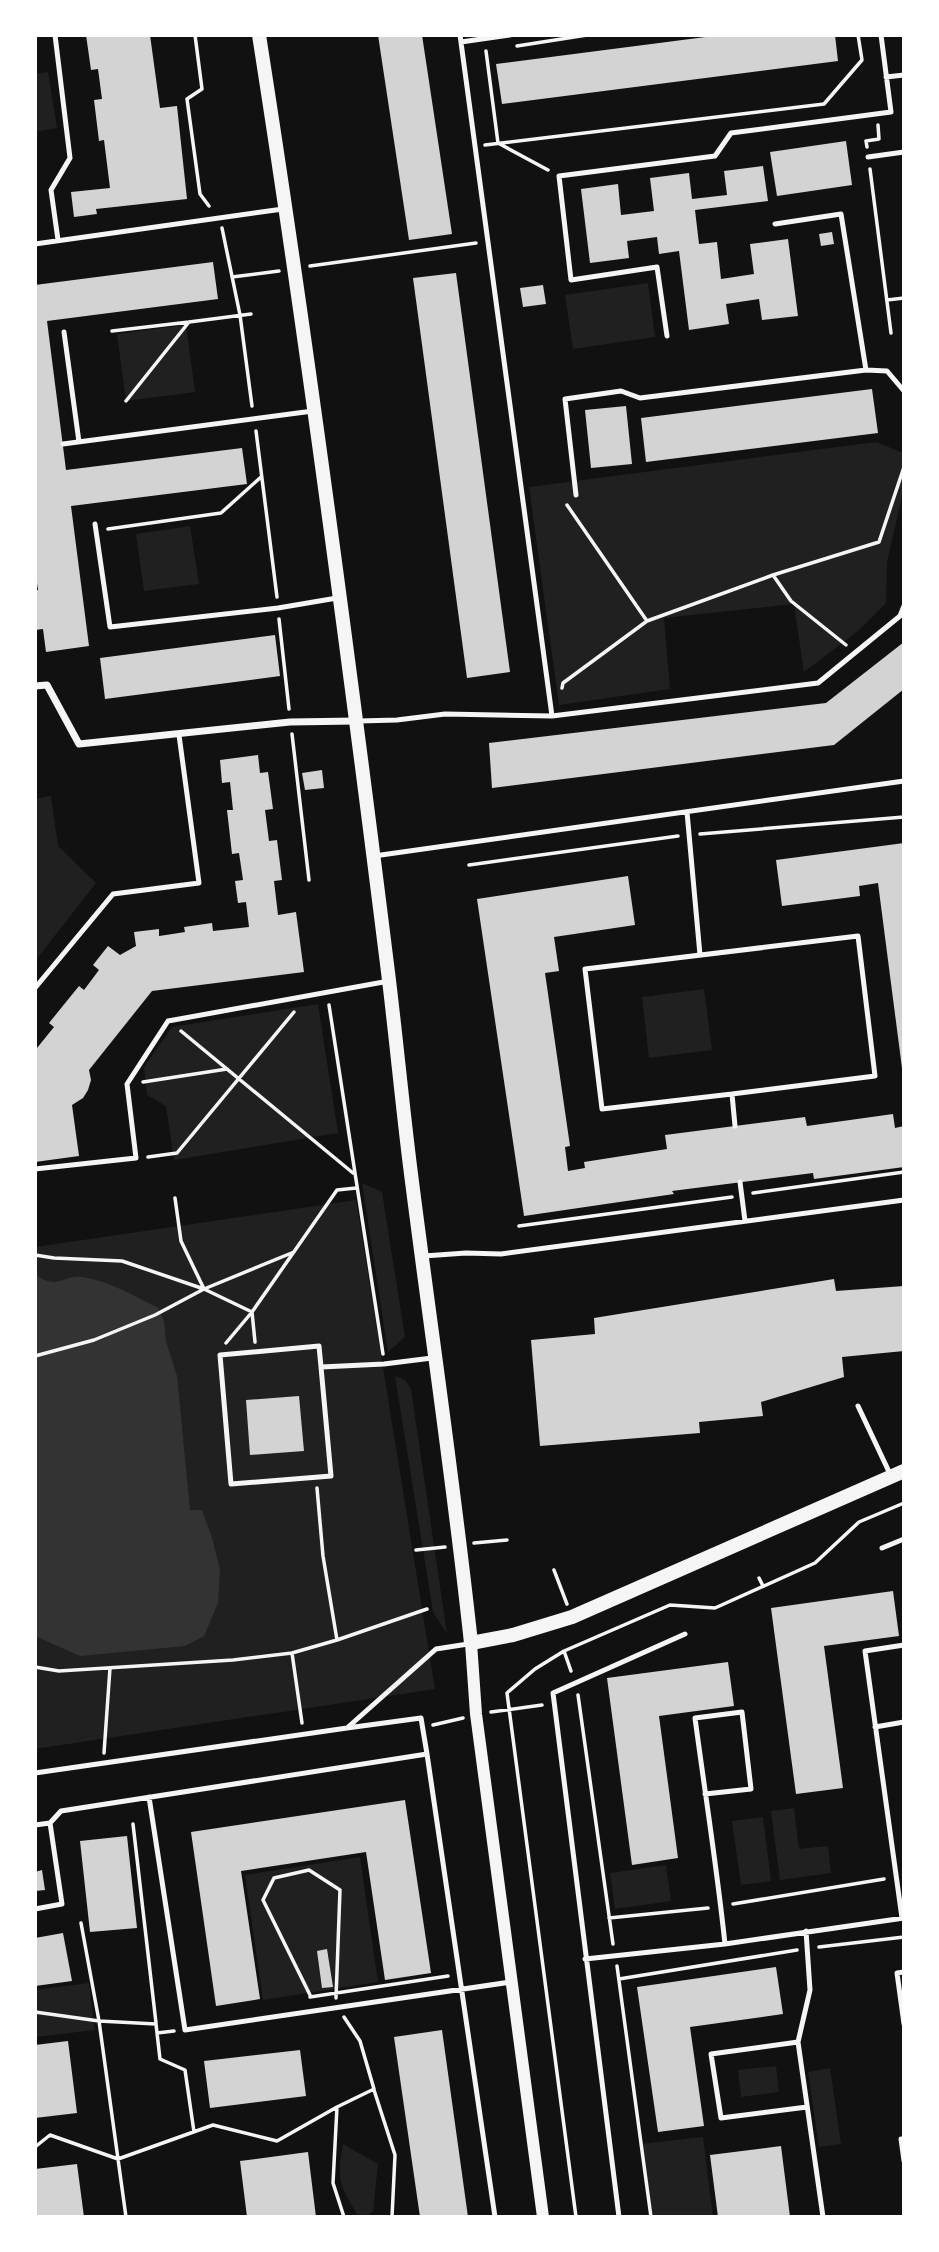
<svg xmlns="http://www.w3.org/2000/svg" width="939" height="2252" font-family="'DM Sans',sans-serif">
  <rect width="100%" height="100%" fill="#111"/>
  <path fill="#202020" d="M48,72L57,128L35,132V74Z
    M648,283L655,337L573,349L565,295Z
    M186,325L195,392L126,401L117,334Z
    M876,442L904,453V488L887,562L886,603L858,631L804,672L794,604L664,618L670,689L559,705L529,487Z
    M190,526L199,584L144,591L136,534Z
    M51,796L58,846L96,883L35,961V799Z
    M704,989L712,1050L649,1058L642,997Z
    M318,1004L338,1133L174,1160L166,1106L147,1095L144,1067L172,1027Z
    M362,1183L382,1192L405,1337L388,1352Z
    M356,1200L435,1689L35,1749V1247Z
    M395,1376L405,1380L411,1389L447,1634L433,1612Z
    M794,1808L799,1849L828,1846L831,1873L780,1880L771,1811Z
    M763,1817L771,1881L741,1885L732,1821Z
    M360,1857L378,1982L263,2000L245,1875Z
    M666,1865L671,1901L615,1909L610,1873Z
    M89,1983L95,2030L35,2037V1990Z
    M776,2066L779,2092L741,2097L738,2070Z
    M830,2068L841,2144L819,2147L808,2072Z
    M703,2137L713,2217H650L641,2144Z
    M343,2144L378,2164L373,2211L367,2217H359C340,2186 336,2181 343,2144Z"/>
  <path fill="#333" d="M35,1274C57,1291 63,1275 82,1277C109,1281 135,1296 158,1308L164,1321L166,1342L177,1376L190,1510H202L212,1538L220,1570L218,1603L204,1636L185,1646L80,1656L35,1636Z"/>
  <path fill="#d3d3d3" d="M86,35H150L160,108L177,106L187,199L96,209L97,214L74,217L71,192L110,188L104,140L99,141L94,100L102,99L98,69L91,70Z
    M378,35H422L452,234L409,240Z
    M721,35H835L838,61L502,104L496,64Z
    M846,141L852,185L777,196L770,152Z
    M763,166L768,201L695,210L699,244L717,242L721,279L754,274L750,244L788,239L798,316L762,320L759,299L726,304L729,324L689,330L679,251L659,254L657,237L627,241L629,258L590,263L581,189L618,184L621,215L654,211L650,178L689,173L692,199L727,195L724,171Z
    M832,232L834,244L821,246L819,234Z
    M213,262L218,299L47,321L66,470L242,448L247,484L71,506L89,646L46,652L43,629L35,630V591L38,590L35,569V285Z
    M456,273L510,672L467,678L413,278Z
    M543,285L546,304L523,307L520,288Z
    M872,389L878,433L646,462L641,418Z
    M626,406L632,464L591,468L585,410Z
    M275,635L280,676L105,699L100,658Z
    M904,642V689L834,745L492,788L489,743L826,703Z
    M258,755L260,773L268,772L273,809L265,810L269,841L277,840L282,880L274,881L278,915L296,912L304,972L152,991L89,1070L91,1080L88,1090L83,1098L72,1105L79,1156L35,1162V1047L37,1048L54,1027L49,1023L79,986L84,990L99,970L93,965L108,946L120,955L136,946L134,932L159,929V936L166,935L185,932L184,927L212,923L213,931L249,927L246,902L238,903L235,881L243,880L242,873L239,853L232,854L227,810H233L230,782L222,783L220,760Z
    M322,770L324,788L305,790L302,773Z
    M904,843V1068H902L878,883L859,886L860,896L782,906L776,860Z
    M628,876L635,925L554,937L559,971L545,973L570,1146L565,1147L568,1171L585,1168L584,1162L667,1149L665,1135L805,1117L807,1126L893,1114L895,1128L904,1126V1167L814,1179L813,1173L672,1191L674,1194L524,1216L477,899Z
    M834,1279L836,1291L904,1286V1351L842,1357L844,1377L761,1402L763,1416L699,1422L700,1433L540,1446L531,1340L595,1334L594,1318Z
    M299,1396L304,1451L250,1455L246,1400Z
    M893,1591L899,1636L824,1646L843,1788L796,1794L771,1608Z
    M728,1662L734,1706L659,1716L678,1858L632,1865L607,1678Z
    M405,1800L431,1973L385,1980L366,1852L241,1871L260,1999L216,2006L191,1832Z
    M127,1836L137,1928L90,1932L80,1841Z
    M42,1870L45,1890L35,1891V1872Z
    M63,1933L72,1981L35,1986V1938Z
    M327,1949L333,1987L322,1988L317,1951Z
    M776,1967L783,2014L690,2027L704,2126L658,2132L637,1987Z
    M442,2030L468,2217H420L394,2037Z
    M68,2041L77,2113L35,2118V2045Z
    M300,2050L306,2096L210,2108L204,2061Z
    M781,2146L790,2217H718L710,2155Z
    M308,2152L316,2217H247L240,2161Z
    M77,2164L84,2217H35V2169Z"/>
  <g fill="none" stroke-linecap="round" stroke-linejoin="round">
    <path stroke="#f5f5f5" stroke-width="3.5" d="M195,35L202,89L187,99L200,194L209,206
      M517,46L587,35
      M486,51L498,143L548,170
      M485,145L824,104L862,60L858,35
      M867,147L866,141L879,139L878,125
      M870,169L891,333
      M222,228L240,315L252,406
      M310,266L476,243
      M232,277L279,271
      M887,300L904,298
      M112,331L189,322
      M126,401L189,322L251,314
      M256,431L277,597
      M567,505L647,621
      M108,529L221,513L261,477
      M773,575L791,601L846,645
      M279,619L289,709
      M562,688L563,683L647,621L773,575L879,542L904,467
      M292,734L309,880
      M700,834L904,817
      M469,865L678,836
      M329,1005L383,1354
      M181,1031L353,1173
      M143,1082L227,1069
      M148,1157L177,1153L294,1012
      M753,1193L904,1172
      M175,1198L181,1241L204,1289L252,1312L255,1342
      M519,1226L732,1197
      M35,1255L54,1258L122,1261L204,1289L294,1252
      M226,1343L252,1312L337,1190L356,1188
      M35,1356L94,1340L155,1315L204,1289
      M317,1488L323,1556L337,1640
      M474,1543L507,1540
      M416,1550L445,1547
      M554,1570L567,1604
      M759,1578L763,1586
      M564,1651L535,1669L507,1693L576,2217
      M292,1653L302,1723
      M35,1667L59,1671L233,1660L292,1653L337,1640L427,1609
      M571,1671L564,1651L670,1605L715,1608L815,1563L859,1522L904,1503
      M578,1695L613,1944
      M491,1712L542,1705
      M433,1725L463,1718
      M104,1753L110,1668
      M133,1824L156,2023
      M733,1904L884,1879
      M609,1918L708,1908
      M81,1923L99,2021L126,2217
      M819,1947L904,1937
      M617,1966L651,2217
      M619,1979L797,1950
      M310,1997L448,1976
      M311,1997L263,1900L274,1878L309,1870L340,1890L336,1998
      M35,2012L99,2021L156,2024L157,2033L174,2031
      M344,2017L360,2041L374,2089L337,2107L333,2183L344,2217
      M157,2033L160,2059L185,2070L194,2132
      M374,2090L395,2155L392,2217
      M35,2147L50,2135L118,2159L213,2125L277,2141L337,2107"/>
    <path stroke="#f5f5f5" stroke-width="5" d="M55,35L70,158L51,190L58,240
      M460,35L552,716
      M461,42L510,35
      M886,77L904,75
      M868,157L904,152
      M775,224L841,214L866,370
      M35,244L283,209
      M64,332L79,442
      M667,336L657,267L571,280L559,176L715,156L731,133L891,112L881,35
      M63,444L313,411
      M576,495L565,399L621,391L640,398L866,370L887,371L904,391
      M95,524L110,627L278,608L337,598
      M359,721L397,720L445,714L552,716L818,683L900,616L904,606
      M687,812L700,955
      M374,856L904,781
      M35,988L113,894L199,883L179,735
      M732,1094L602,1109L585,969L858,936L875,1076L732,1094L735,1126
      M35,1169L136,1158L127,1084L168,1021L389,981
      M740,1182L745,1221
      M424,1256L466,1253L501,1254L904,1200
      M321,1367L331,1476L231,1484L220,1355L319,1346L321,1367L384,1364L432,1358
      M858,1406L891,1476
      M882,1548L904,1539
      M875,1727L904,1722
      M427,1754L495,2217
      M35,1773L347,1728L436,1649L468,1644
      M705,1794L751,1789L742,1712L695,1718C705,1793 717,1868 725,1944
      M149,1797L185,2030L511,1982
      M35,1825L50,1823L61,1811L427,1754L421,1718L347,1728
      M35,1909L62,1904L50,1823
      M902,1918L865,1651L904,1645
      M806,1931L810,1990L798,2042L823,2217
      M585,1959L725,1944L904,1918
      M904,1972L897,1973L904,2024
      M798,2042L711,2054L721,2118L807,2107
      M904,2139H901L904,2161
      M619,2217L553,1693L685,1634"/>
    <path stroke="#f5f5f5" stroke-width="7" d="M35,686L47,685L79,744L290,722L356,721"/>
    <path stroke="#f5f5f5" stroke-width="12" d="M471,1643L476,1714L543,2217"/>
    <path stroke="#f5f5f5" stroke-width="14" d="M259,35C308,347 349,659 388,972C396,1037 402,1102 410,1166C430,1325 454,1484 471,1643L513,1635L572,1617L904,1471"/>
  </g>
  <rect width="939" height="2252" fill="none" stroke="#ffffff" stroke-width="74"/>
</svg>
